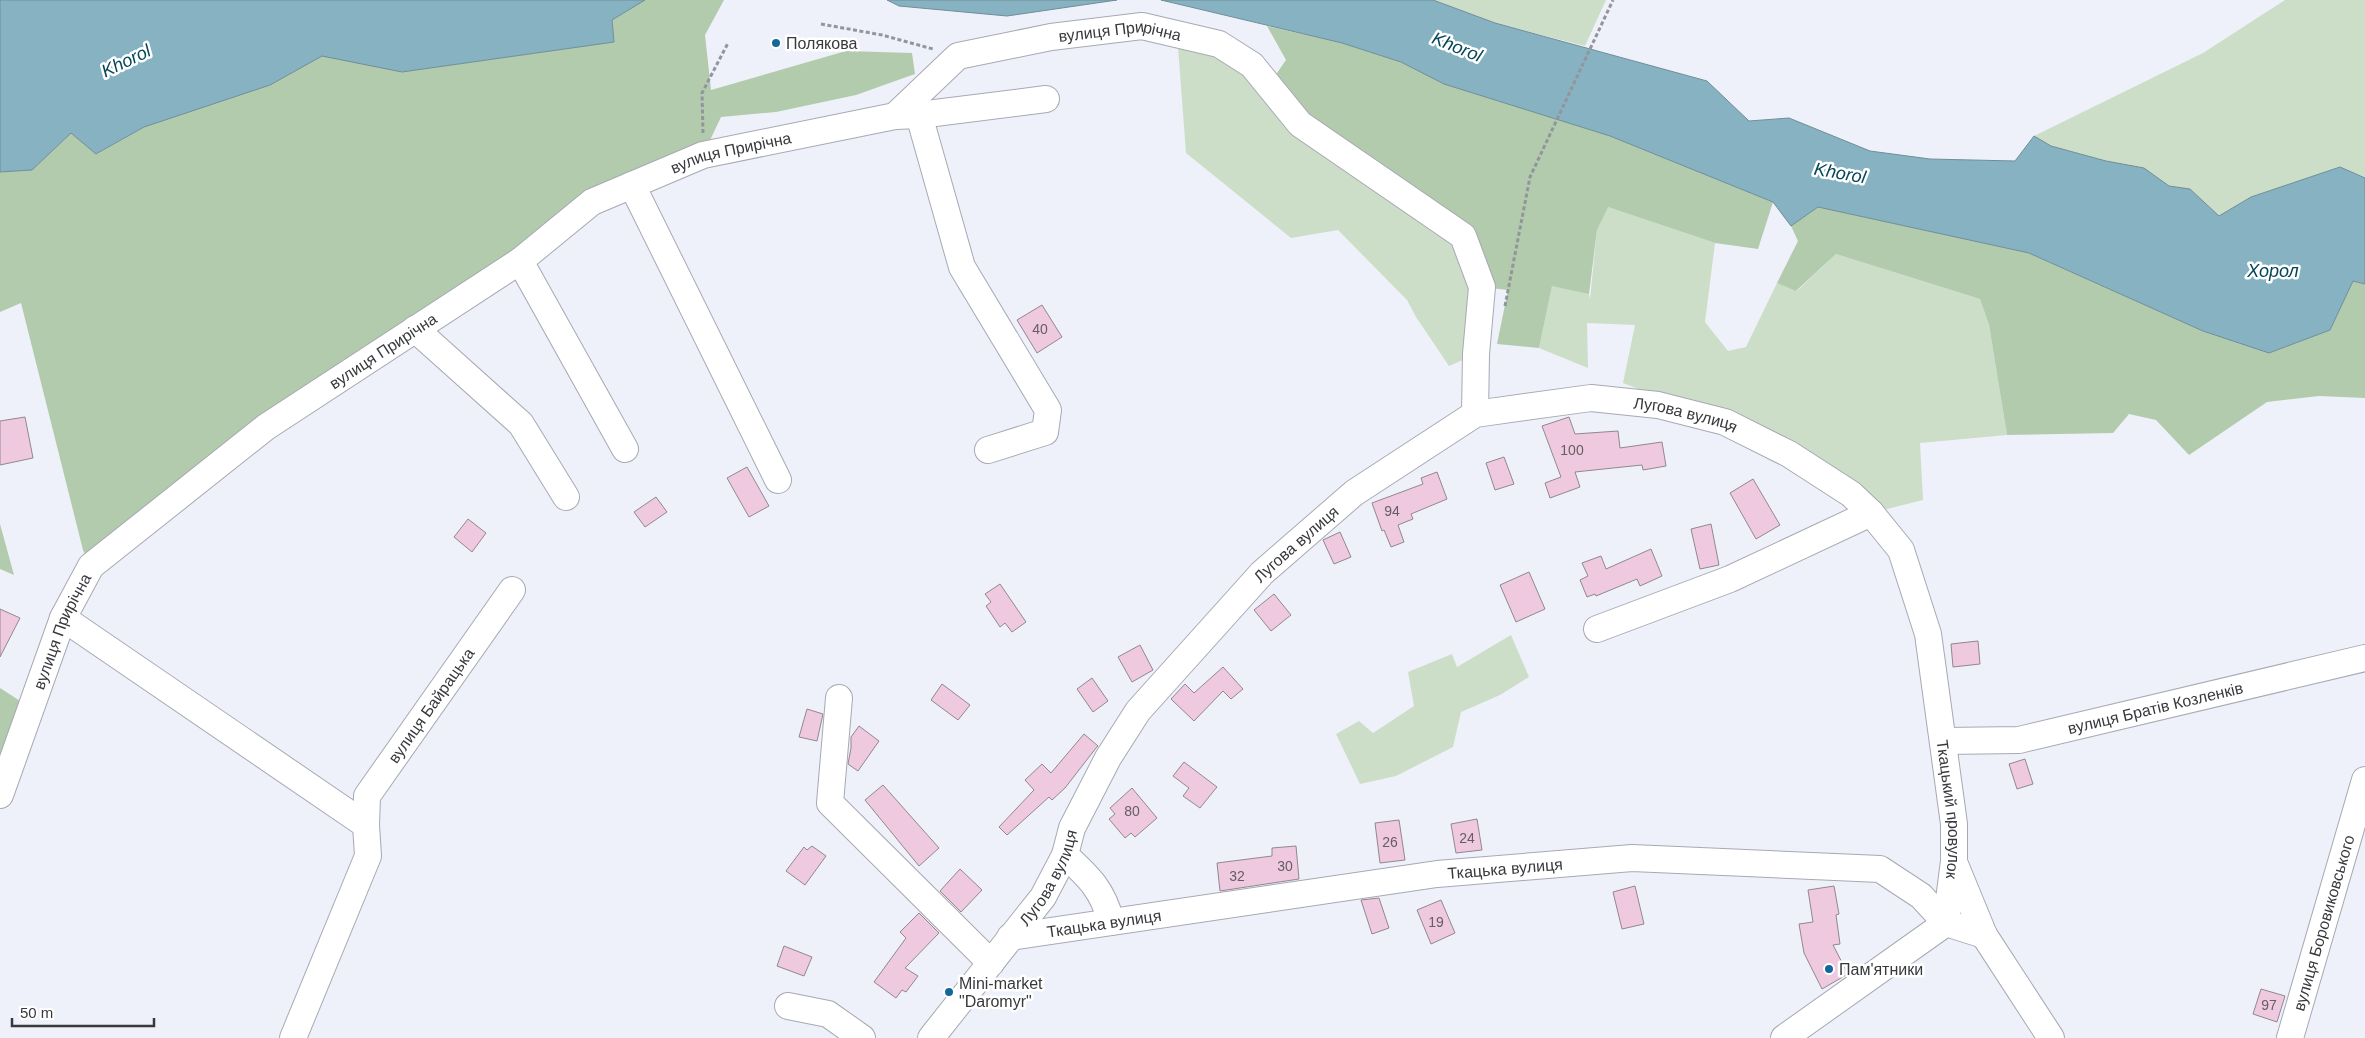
<svg xmlns="http://www.w3.org/2000/svg" width="2365" height="1038" font-family="Helvetica,sans-serif">
  <rect width="100%" height="100%" fill="#eef1fa"/>
  <path fill="#ccdec8" d="M1433,0H1606L1585,46L1495,23Z
    M2285,0H2365V178L2340,167L2251,197L2219,216L2190,189L2169,186L2144,168L2106,161L2051,146L2034,136L2203,53Z
    M1177,34L1219,44L1463,236L1476,354L1449,366L1416,317L1407,300L1338,230L1291,238L1186,153Z
    M1542,179L1608,207L1715,243L1705,322L1728,351L1746,347L1777,283L1797,291L1836,254L1980,299L1989,325L2007,435L1920,443L1923,500L1871,513L1725,422L1623,383L1635,325L1587,323L1588,368L1539,348L1552,285L1589,294L1590,299L1597,230Z
    M1511,635L1529,677L1500,695L1461,712L1453,747L1396,776L1360,784L1336,734L1359,721L1373,733L1414,706L1408,672L1452,654L1457,667Z"/>
  <path fill="#b1cbac" d="M645,0H724L705,35L711,90L846,51L912,53L915,74L856,95L776,112L721,117L703,155L592,202L91,566L83,550L21,303L0,312V172L32,170L71,133L97,154L144,127L270,85L322,55L402,72L614,42L612,20Z
    M1267,26L1342,43L1401,62L1444,84L1610,136L1773,202L1758,249L1715,243L1608,207L1597,230L1589,294L1552,286L1539,348L1497,344L1508,290L1482,287L1463,236L1268,86L1286,60Z
    M1818,207L2029,253L2203,331L2269,353L2330,330L2353,281L2365,284V398L2319,396L2267,402L2189,455L2156,420L2129,414L2113,433L2007,435L1989,325L1980,299L1836,254L1796,291L1777,283L1798,241L1791,226Z
    M0,524L14,575L0,569Z
    M0,688L31,708L0,795Z"/>
  <path fill="#87b2c1" stroke="#6f8e99" d="M0,0H645L612,20L614,42L402,72L322,56L270,85L144,127L96,154L71,133L32,170L0,172Z
    M887,0H1117L1007,16L899,6Z
    M1161,0H1433L1495,23L1707,81L1749,121L1789,118L1870,151L1930,159L2015,161L2034,136L2051,146L2106,161L2144,168L2169,186L2190,189L2219,216L2251,197L2340,167L2365,178V284L2353,281L2330,330L2269,353L2203,331L2029,253L1818,207L1791,226L1773,202L1610,136L1444,84L1401,62L1342,43Z"/>
  <path fill="#efc9df" stroke="#91888d" d="M1042,305L1062,337L1037,353L1017,320Z
    M25,417L33,458L0,465V421Z
    M1569,417L1575,434L1618,431L1620,448L1662,442L1666,466L1643,470L1642,465L1575,472L1580,487L1550,498L1545,483L1561,477L1542,426Z
    M1504,457L1514,484L1495,490L1486,463Z
    M747,467L769,506L749,517L727,478Z
    M1437,472L1447,499L1411,514L1413,519L1398,525L1404,542L1391,547L1384,530L1382,531L1372,503L1423,484L1421,478Z
    M1753,479L1780,525L1756,539L1730,493Z
    M656,497L667,512L645,527L634,512Z
    M468,519L486,533L472,552L454,537Z
    M1711,524L1719,565L1700,569L1691,529Z
    M1340,532L1351,557L1334,564L1323,540Z
    M1651,549L1662,576L1640,586L1637,579L1596,596L1595,594L1587,597L1580,580L1588,576L1582,563L1601,556L1606,569Z
    M1529,572L1545,609L1516,622L1500,585Z
    M1000,584L1026,622L1012,632L1005,623L1000,627L986,606L991,602L985,594Z
    M1274,594L1291,615L1271,631L1254,610Z
    M0,609L20,618L0,657Z
    M1978,641L1980,664L1953,667L1951,644Z
    M1140,645L1153,670L1132,682L1118,657Z
    M1223,667L1243,689L1231,699L1223,691L1194,721L1171,699L1185,684L1194,693Z
    M1092,678L1108,701L1093,712L1077,689Z
    M942,684L970,705L958,720L931,700Z
    M807,709L823,714L817,741L799,737Z
    M859,726L879,741L858,771L848,764L851,748V737Z
    M1084,734L1098,746L1096,748L1065,788L1052,800L1049,797L1007,835L999,827L1034,790L1025,780L1042,764L1051,773Z
    M2025,759L2033,784L2017,789L2009,764Z
    M1184,762L1217,787L1200,808L1183,796L1189,788L1173,776Z
    M883,785L939,848L919,866L865,800Z
    M1132,788L1157,818L1135,837L1131,833L1125,838L1109,819L1115,814L1110,808Z
    M1477,819L1482,850L1456,853L1451,824Z
    M1399,820L1405,860L1380,863L1375,823Z
    M812,846L826,856L805,885L786,871L804,847L807,850Z
    M1296,846L1299,879L1220,891L1217,863L1272,856V848Z
    M960,869L982,890L961,912L940,891Z
    M1635,886L1644,924L1622,929L1613,892Z
    M1834,886L1839,914L1836,915L1840,944L1833,945L1848,974L1822,989L1804,953L1799,924L1813,922L1808,890Z
    M1379,898L1389,928L1372,934L1361,900Z
    M1441,900L1455,933L1431,944L1417,910Z
    M919,913L939,933L905,968L918,976L906,992L902,990L896,998L874,982L906,938L900,932Z
    M784,946L812,957L804,976L777,966Z
    M2261,989L2285,996L2277,1022L2253,1014Z"/>
  <g fill="none" stroke-linecap="round" stroke-linejoin="round">
    <defs>
      <g id="minor">
        <path d="M919,115L1046,99"/>
        <path d="M895,116L919,115L962,267L1048,410L1045,432L988,450"/>
        <path d="M632,185L778,480"/>
        <path d="M520,261L625,449"/>
        <path d="M415,329L521,424L566,497"/>
        <path d="M63,618L366,825L368,856L293,1038"/>
        <path d="M1597,629L1730,579L1871,513"/>
        <path d="M839,698L830,803L991,963"/>
        <path id="s1" d="M1944,741L2019,740L2365,658"/>
        <path id="s2" d="M0,795L63,618L91,566L266,427L520,261L592,202L703,155L895,116L958,56L1051,37L1142,26L1219,44L1252,65L1300,124L1463,236L1482,287L1476,354L1475,414"/>
        <path id="s3" d="M366,825L367,796L512,590"/>
        <path d="M1065,855C1089,877 1103,890 1111,922"/>
        <path d="M1954,862L1984,935L2051,1038"/>
        <path id="s4" d="M1010,937L1437,874L1632,858L1880,869L1921,896L1946,923L1984,935"/>
        <path d="M788,1006L828,1014L862,1038"/>
        <path id="s5" d="M931,1038L1043,897L1065,855L1072,828L1108,758L1138,711L1262,573L1354,493L1475,414L1591,398L1658,405L1725,422L1789,454L1851,494L1871,513L1901,550L1928,634L1954,824V861L1946,923L1784,1038"/>
        <path id="s6" d="M2290,1038L2365,780"/>
      </g>
    </defs>
    <use href="#minor" stroke="#a7a9b3" stroke-width="28"/>
    <path stroke="#93959c" stroke-width="3" stroke-dasharray="4 2.5" stroke-linecap="butt" d="M821,24L882,35L933,49
      M703,133L702,93L728,43
      M1505,306L1530,177L1613,0"/>
    <use href="#minor" stroke="#fff" stroke-width="26"/>
  </g>
  <g fill="#146899" stroke="#fff" stroke-width="2">
    <circle cx="776" cy="43" r="5"/>
    <circle cx="1829" cy="969" r="5"/>
    <circle cx="949" cy="992" r="5"/>
  </g>
  <g text-anchor="middle" stroke-width="5" stroke-linejoin="round" paint-order="stroke">
    <g font-size="14" fill="#665d66">
      <text x="1040" y="334">40</text>
      <text x="1572" y="455">100</text>
      <text x="1392" y="516">94</text>
      <text x="1132" y="816">80</text>
      <text x="1467" y="843">24</text>
      <text x="1390" y="847">26</text>
      <text x="1285" y="871">30</text>
      <text x="1237" y="881">32</text>
      <text x="1436" y="927">19</text>
      <text x="2269" y="1010">97</text>
    </g>
    <g font-size="16" fill="#38393d" stroke="#fff">
      <text dy="6" stroke="none"><textPath href="#s2" startOffset="1435">вулиця Прирічна</textPath></text>
      <text dy="6" stroke="none"><textPath href="#s2" startOffset="1015">вулиця Прирічна</textPath></text>
      <text dy="6" stroke="none"><textPath href="#s2" startOffset="610">вулиця Прирічна</textPath></text>
      <text dy="6" stroke="none"><textPath href="#s5" startOffset="1055">Лугова вулиця</textPath></text>
      <text dy="6" stroke="none"><textPath href="#s5" startOffset="620">Лугова вулиця</textPath></text>
      <text dy="6" stroke="none"><textPath href="#s2" startOffset="175">вулиця Прирічна</textPath></text>
      <text dy="6" stroke="none"><textPath href="#s3" startOffset="140">вулиця Байрацька</textPath></text>
      <text dy="6" stroke="none"><textPath href="#s1" startOffset="215">вулиця Братів Козленків</textPath></text>
      <text dy="6" stroke="none"><textPath href="#s5" startOffset="1581">Ткацький провулок</textPath></text>
      <text dy="6" stroke="none"><textPath href="#s4" startOffset="500">Ткацька вулиця</textPath></text>
      <text dy="6" stroke="none"><textPath href="#s5" startOffset="200">Лугова вулиця</textPath></text>
      <text dy="6" stroke="none"><textPath href="#s4" startOffset="95">Ткацька вулиця</textPath></text>
      <text dy="6" stroke="none"><textPath href="#s6" startOffset="120">вулиця Боровиковського</textPath></text>
    </g>
    <g font-size="16" fill="#38393d" stroke="#fff" text-anchor="start">
      <text x="786" y="49">Полякова</text>
      <text x="1839" y="975">Пам'ятники</text>
      <text x="959" y="989">Mini-market<tspan x="959" dy="18">"Daromyr"</tspan></text>
    </g>
    <g font-size="18" font-style="italic" fill="#054657" stroke="#fff">
      <text transform="translate(1457 47) rotate(22)" y="6">Khorol</text>
      <text transform="translate(126 61) rotate(-26)" y="6">Khorol</text>
      <text transform="translate(1840 173) rotate(10)" y="6">Khorol</text>
      <text x="2273" y="277">Хорол</text>
    </g>
  </g>
  <path d="M12 1018v8h142v-8" fill="none" stroke="#38393d" stroke-width="2.5"/>
  <text x="20" y="1018" font-size="15" fill="#38393d" stroke="#ffffff" stroke-width="4" paint-order="stroke">50 m</text>
</svg>
